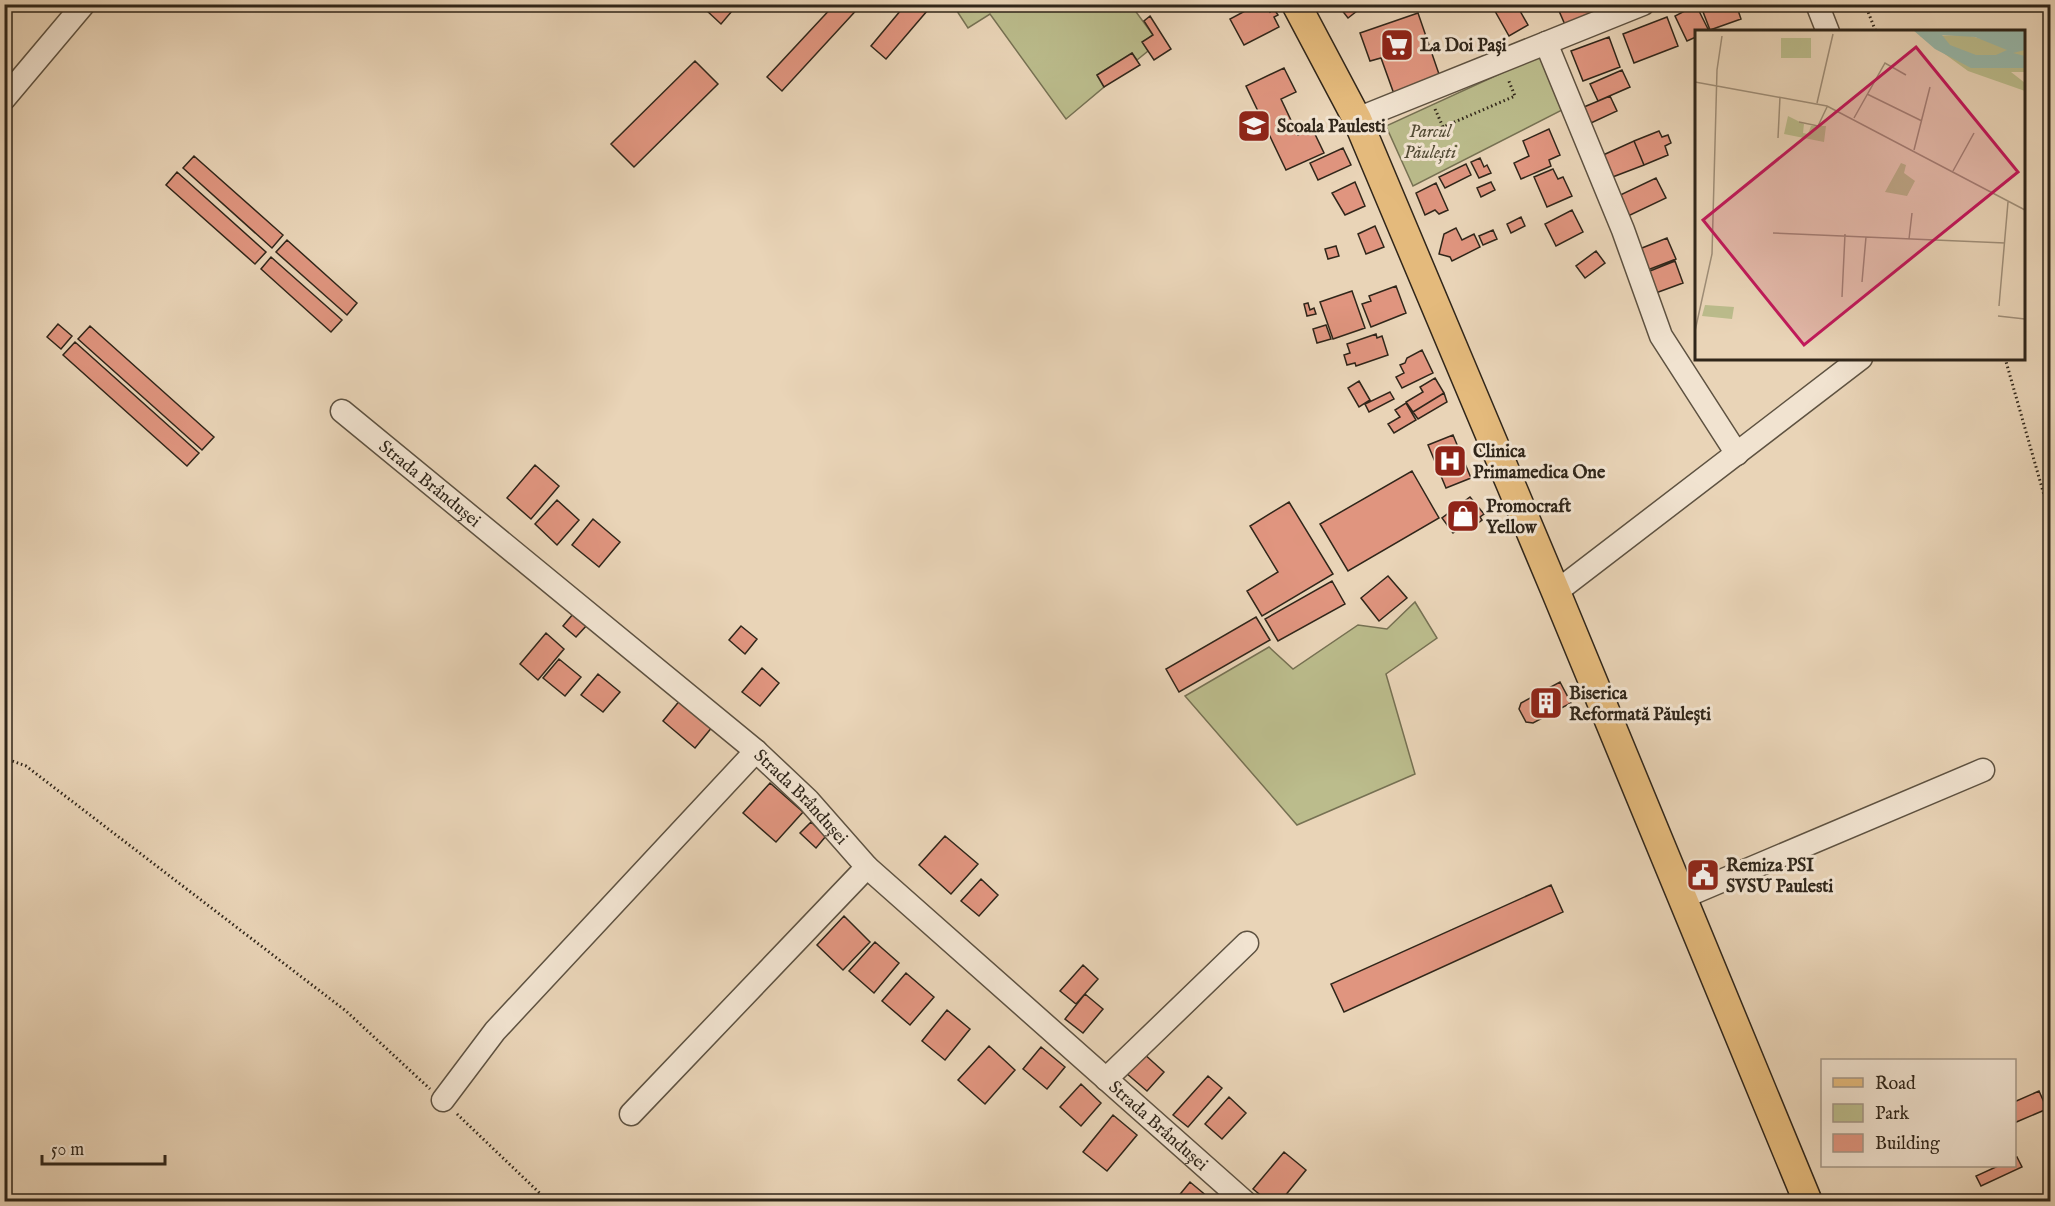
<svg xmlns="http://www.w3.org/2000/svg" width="2055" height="1206" font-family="'IM FELL English',serif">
  <rect width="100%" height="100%" fill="#e9d4b7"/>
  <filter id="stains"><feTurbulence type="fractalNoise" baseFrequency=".00333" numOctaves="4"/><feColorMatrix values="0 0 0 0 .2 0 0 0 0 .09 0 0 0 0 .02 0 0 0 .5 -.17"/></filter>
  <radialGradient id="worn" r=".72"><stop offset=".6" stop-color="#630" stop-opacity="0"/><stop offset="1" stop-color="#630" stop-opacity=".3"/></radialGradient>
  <path fill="#bbbc8c" stroke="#767153" stroke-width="1.5" d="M953,5H1131L1153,35L1143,42L1148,51L1137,60L1132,53L1097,75L1104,87L1066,119L990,14L968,28Z
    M1541,55L1566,108L1413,186L1386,126Z
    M1415,602L1437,638L1386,674L1415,774L1297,825L1185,696L1269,647L1293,669L1358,625L1387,629Z"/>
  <path fill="#e0957f" stroke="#30261a" stroke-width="1.5" d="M711,4H738L721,24L706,10Z
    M835,4H862L782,91L767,77Z
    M906,4H919L927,11L886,59L871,46Z
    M1258,4H1266L1270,12L1274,9L1278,15L1274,17L1279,27L1244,45L1230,19Z
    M1337,4H1366L1348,18Z
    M1491,4H1516L1528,25L1509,36Z
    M1556,4H1588L1593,16L1566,27Z
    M1700,4H1736L1741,19L1710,30Z
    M1696,5L1709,31L1696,32V37L1687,41L1675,16Z
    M1418,13L1440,77L1394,94L1381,58L1370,61L1360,33Z
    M1150,16L1171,49L1154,60L1142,42L1153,35L1144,21Z
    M1667,17L1678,46L1634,63L1623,34Z
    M1609,37L1620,67L1583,81L1571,51Z
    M1132,53L1140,65L1104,87L1097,75Z
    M695,61L718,84L634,167L611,144Z
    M1284,68L1296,92L1281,99L1298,135L1312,128L1324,153L1286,170L1246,86Z
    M1622,70L1630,87L1598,101L1590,84Z
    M1610,96L1617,111L1591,123L1584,107Z
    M1549,129L1560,155L1549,160L1551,166L1521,179L1514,163L1529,156L1523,141Z
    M1659,131L1662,137L1668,135L1671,143L1665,146L1668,155L1644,165L1634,141Z
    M1634,141L1644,165L1610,178L1601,156Z
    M1343,148L1351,165L1318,180L1310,163Z
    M194,156L283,235L272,248L183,168Z
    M1480,158L1484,167L1487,165L1491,173L1479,178L1471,162Z
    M1466,164L1471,175L1445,188L1439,177Z
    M1553,169L1558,179L1563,177L1572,196L1547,207L1534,177Z
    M177,172L266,252L255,264L166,185Z
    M1656,178L1666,198L1626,217L1616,197Z
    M1355,182L1365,206L1345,215L1332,193Z
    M1491,182L1495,190L1481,197L1477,188Z
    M1436,183L1448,210L1439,214L1435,210L1425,215L1416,193Z
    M1572,210L1583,232L1556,246L1545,224Z
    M1521,217L1525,226L1511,233L1507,224Z
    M1375,226L1384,247L1366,254L1358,234Z
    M1456,228L1462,240L1474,234L1480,247L1452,261L1450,257L1439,254L1444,234Z
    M1493,230L1497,239L1483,245L1479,236Z
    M1667,238L1676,259L1645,271L1637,250Z
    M287,240L357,303L347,315L276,252Z
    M1336,246L1339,256L1328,259L1325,249Z
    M1596,251L1605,263L1585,278L1576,266Z
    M271,257L342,320L331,332L261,269Z
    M1675,261L1683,283L1653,294L1645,273Z
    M1396,286L1406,313L1371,327L1362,304L1371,301L1369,296Z
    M1352,291L1365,328L1333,339L1320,302Z
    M1308,303L1310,310L1314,308L1316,314L1307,316L1304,304Z
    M58,324L72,336L61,349L47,337Z
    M1326,325L1331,339L1317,343L1313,329Z
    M90,326L214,437L202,450L78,339Z
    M1376,334L1377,338L1382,336L1388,355L1356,366L1355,363L1347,365L1344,355L1350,353L1347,344Z
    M75,342L199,453L187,466L63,355Z
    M1422,350L1433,373L1402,388L1396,377L1404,373L1400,365L1405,363L1407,358Z
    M1435,378L1444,393L1413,412L1406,402L1423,392L1420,387Z
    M1359,381L1370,400L1359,407L1348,388Z
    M1390,392L1394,399L1369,412L1365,404Z
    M1444,393L1447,402L1418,419L1413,412Z
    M1406,403L1416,420L1394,433L1388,424L1400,417L1395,410Z
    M1453,435L1471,478L1446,488L1428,445Z
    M535,465L559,486L531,519L507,498Z
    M1412,471L1439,518L1348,571L1320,524Z
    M1470,497L1484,514L1480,517L1482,520L1473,527L1469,521L1453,533L1442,518Z
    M557,500L579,520L557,545L535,524Z
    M1289,502L1333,574L1262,616L1247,591L1278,572L1250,526Z
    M593,519L620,542L599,567L572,545Z
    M1388,576L1407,598L1379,621L1361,598Z
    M1332,581L1345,604L1278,641L1265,619Z
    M573,614L587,625L576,637L563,626Z
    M1256,617L1270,640L1179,692L1166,669Z
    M741,626L757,639L745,654L729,640Z
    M546,633L564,649L538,680L520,664Z
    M559,659L581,677L565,696L543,678Z
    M762,668L779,683L760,706L742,692Z
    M598,674L620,692L603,712L581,695Z
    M1560,682L1571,703L1533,723L1526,722L1519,709L1521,703Z
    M681,699L713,726L695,748L663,721Z
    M770,783L803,812L776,842L743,813Z
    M811,822L826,836L816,848L800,833Z
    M945,836L978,864L951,894L919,865Z
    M981,879L998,895L979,916L961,901Z
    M1551,885L1563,912L1344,1012L1331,984Z
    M844,916L870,942L843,970L817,945Z
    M875,942L899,963L874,993L849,971Z
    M1083,965L1098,979L1076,1004L1060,991Z
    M906,973L934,997L910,1025L882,1001Z
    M1085,994L1103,1009L1083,1033L1065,1019Z
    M947,1010L970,1029L945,1060L922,1041Z
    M989,1046L1015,1070L985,1104L958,1080Z
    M1041,1047L1065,1067L1047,1089L1023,1069Z
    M1143,1053L1164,1072L1147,1091L1126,1073Z
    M1208,1076L1222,1088L1188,1127L1173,1115Z
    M1081,1084L1101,1103L1081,1126L1060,1107Z
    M2039,1091L2047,1109L2014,1123V1102Z
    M1229,1097L1246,1113L1222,1139L1205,1124Z
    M1113,1115L1137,1135L1107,1171L1083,1152Z
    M1284,1152L1306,1170L1280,1202H1269L1253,1189Z
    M2017,1157L2022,1167L1981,1186L1976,1176L1998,1166H2014V1158Z
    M1190,1182L1208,1197L1204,1202H1182L1177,1198Z"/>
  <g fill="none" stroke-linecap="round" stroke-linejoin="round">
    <defs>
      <g id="minor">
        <path d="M1817,4L1828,32"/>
        <path d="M1546,43L1623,230L1661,336L1737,454"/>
        <path d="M4,99L84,4"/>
        <path d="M1357,119L1643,4"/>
        <path id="s1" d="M342,411L756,751L808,800L867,867L1245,1202"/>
        <path d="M1556,592L1861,358"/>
        <path d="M1681,898L1983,770"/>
        <path d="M1106,1079L1247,943"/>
        <path d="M443,1100L495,1031L756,751"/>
        <path d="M631,1114L867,867"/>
      </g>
      <path id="major" d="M1296,4L1357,119L1556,592L1808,1202"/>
    </defs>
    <use href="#minor" stroke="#5e5241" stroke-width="25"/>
    <use href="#major" stroke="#30261a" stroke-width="31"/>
    <path stroke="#30261a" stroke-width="3" stroke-dasharray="1.5 3" stroke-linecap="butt" d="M1865,4L1876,32
      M1435,109L1443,127L1515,96L1508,79
      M1419,134L1421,137L1443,127
      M2005,358L2050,516
      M4,758L26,766L346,1011L430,1089
      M457,1114L549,1202"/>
    <use href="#minor" stroke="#f1e3d0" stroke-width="22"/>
    <use href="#major" stroke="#e4ba7c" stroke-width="28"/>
  </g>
  <defs>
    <symbol id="supermarket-square" viewBox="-11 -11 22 22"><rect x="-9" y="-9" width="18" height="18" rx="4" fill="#8f2418" stroke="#f1e3d0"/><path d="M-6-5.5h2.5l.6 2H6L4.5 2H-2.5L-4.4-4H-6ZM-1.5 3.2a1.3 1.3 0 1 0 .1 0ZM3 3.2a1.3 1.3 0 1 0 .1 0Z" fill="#fff"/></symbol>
    <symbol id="school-square" viewBox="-11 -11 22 22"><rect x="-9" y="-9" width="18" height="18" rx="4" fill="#8f2418" stroke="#f1e3d0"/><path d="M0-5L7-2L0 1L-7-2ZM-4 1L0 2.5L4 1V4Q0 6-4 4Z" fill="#fff"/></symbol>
    <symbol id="hospital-square" viewBox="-11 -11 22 22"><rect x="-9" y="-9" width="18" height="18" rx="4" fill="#8f2418" stroke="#f1e3d0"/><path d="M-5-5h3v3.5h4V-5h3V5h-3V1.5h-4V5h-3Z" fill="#fff"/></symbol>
    <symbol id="shop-square" viewBox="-11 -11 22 22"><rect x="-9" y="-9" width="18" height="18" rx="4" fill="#8f2418" stroke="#f1e3d0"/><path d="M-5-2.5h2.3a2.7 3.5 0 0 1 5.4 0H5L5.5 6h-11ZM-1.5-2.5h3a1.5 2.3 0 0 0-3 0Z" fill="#fff"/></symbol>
    <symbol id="building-square" viewBox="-11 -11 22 22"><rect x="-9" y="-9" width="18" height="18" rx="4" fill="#8f2418" stroke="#f1e3d0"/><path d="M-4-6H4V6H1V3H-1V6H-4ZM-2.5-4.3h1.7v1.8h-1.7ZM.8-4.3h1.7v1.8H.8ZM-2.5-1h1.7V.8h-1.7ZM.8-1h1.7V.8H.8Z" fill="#fff"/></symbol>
    <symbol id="civic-square" viewBox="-11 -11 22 22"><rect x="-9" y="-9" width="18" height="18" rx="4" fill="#8f2418" stroke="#f1e3d0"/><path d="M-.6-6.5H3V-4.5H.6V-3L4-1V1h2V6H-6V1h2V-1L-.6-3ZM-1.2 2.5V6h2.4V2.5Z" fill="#fff"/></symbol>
  </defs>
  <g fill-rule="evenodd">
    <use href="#supermarket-square" x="1378" y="26" width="38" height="38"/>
    <use href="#school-square" x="1235" y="107" width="38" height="38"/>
    <use href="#hospital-square" x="1431" y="442" width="38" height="38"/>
    <use href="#shop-square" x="1444" y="497" width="38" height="38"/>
    <use href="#building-square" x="1527" y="684" width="38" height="38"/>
    <use href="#civic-square" x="1684" y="856" width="38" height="38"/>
  </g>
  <g text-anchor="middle" stroke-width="6" stroke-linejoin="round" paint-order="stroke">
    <g font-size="18" font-weight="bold" fill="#30261a" stroke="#f1e3d0" text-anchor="start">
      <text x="1420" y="51">La Doi Pași</text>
      <text x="1277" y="132">Scoala Paulesti</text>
      <text x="1473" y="457">Clinica<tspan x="1473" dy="21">Primamedica One</tspan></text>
      <text x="1486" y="512">Promocraft<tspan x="1486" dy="21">Yellow</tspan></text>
      <text x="1569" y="699">Biserica<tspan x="1569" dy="21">Reformată Păulești</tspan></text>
      <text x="1726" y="871">Remiza PSI<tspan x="1726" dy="21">SVSU Paulesti</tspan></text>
    </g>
    <g font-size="18" font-style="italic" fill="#534c36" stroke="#f1e3d0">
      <text x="1430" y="137">Parcul<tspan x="1430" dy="21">Păulești</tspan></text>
    </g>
    <g font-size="18" fill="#30261a" stroke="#f1e3d0">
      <text dy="6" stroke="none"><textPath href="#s1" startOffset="114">Strada Brândușei</textPath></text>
      <text dy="6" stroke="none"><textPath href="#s1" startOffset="600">Strada Brândușei</textPath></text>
      <text dy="6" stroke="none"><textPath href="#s1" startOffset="1086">Strada Brândușei</textPath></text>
    </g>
  </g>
  <g transform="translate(1695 30)">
    <rect width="330" height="330" fill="#e9d4b7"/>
    <path d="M272,5L305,14L330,15V42H316L330,53V61L273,41L225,6ZM86,8H116V28H86ZM93,86L109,94L108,103L113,104L116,96H131L129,112L89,104ZM206,133L211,135L209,143L220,151L212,166L190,162ZM10,275L39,277L37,289L7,286Z" fill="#bbbc8c"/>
    <path d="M218,0H330V20L318,23L330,26V38H276L240,19ZM247,5L280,7L312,20L301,25H281L255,15Z" fill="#98b8aa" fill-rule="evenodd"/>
    <path fill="none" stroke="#9f8e78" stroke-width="1.5" d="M0,52L132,76L330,180M172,64L227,91M122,73L138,4M159,88L190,33L211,45M104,92L123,96L132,77M83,108L85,67M219,120L235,57M258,141L279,103M78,203L310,213M214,209L217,183M167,252L171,207M147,267L150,204M304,276L313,172M303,286L330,289M0,301L17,224L22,40L27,6"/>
    <path fill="#c2185b" fill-opacity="0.15" stroke="#c2185b" stroke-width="3" d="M221,17L323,142L109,315L8,190Z"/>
    <rect width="330" height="330" fill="none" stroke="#30261a" stroke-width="3"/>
  </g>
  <rect width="2055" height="1206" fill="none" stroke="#e9d4b7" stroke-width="24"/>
  <rect x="6" y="6" width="2043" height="1194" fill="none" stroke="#30261a" stroke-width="3"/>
  <rect x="12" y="12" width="2031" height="1182" fill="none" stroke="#30261a" stroke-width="1.5"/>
  <rect x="1821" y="1059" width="195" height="108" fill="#f1e3d0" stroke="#a49787" stroke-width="1.5"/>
  <rect x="1833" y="1078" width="30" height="9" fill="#e4ba7c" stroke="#a49787" stroke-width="1.5"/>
  <text x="1875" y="1089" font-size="18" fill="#30261a">Road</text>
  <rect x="1833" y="1104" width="30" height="18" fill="#bbbc8c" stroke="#a49787" stroke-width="1.5"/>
  <text x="1875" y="1119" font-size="18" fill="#30261a">Park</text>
  <rect x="1833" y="1134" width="30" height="18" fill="#e0957f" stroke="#a49787" stroke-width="1.5"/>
  <text x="1875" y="1149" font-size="18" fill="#30261a">Building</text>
  <path d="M42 1155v9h123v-9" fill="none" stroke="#30261a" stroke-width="3"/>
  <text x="51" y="1155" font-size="18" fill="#30261a" stroke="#f1e3d0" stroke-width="4.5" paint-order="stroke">50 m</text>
  <rect width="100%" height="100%" filter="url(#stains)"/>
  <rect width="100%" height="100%" fill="url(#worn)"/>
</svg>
